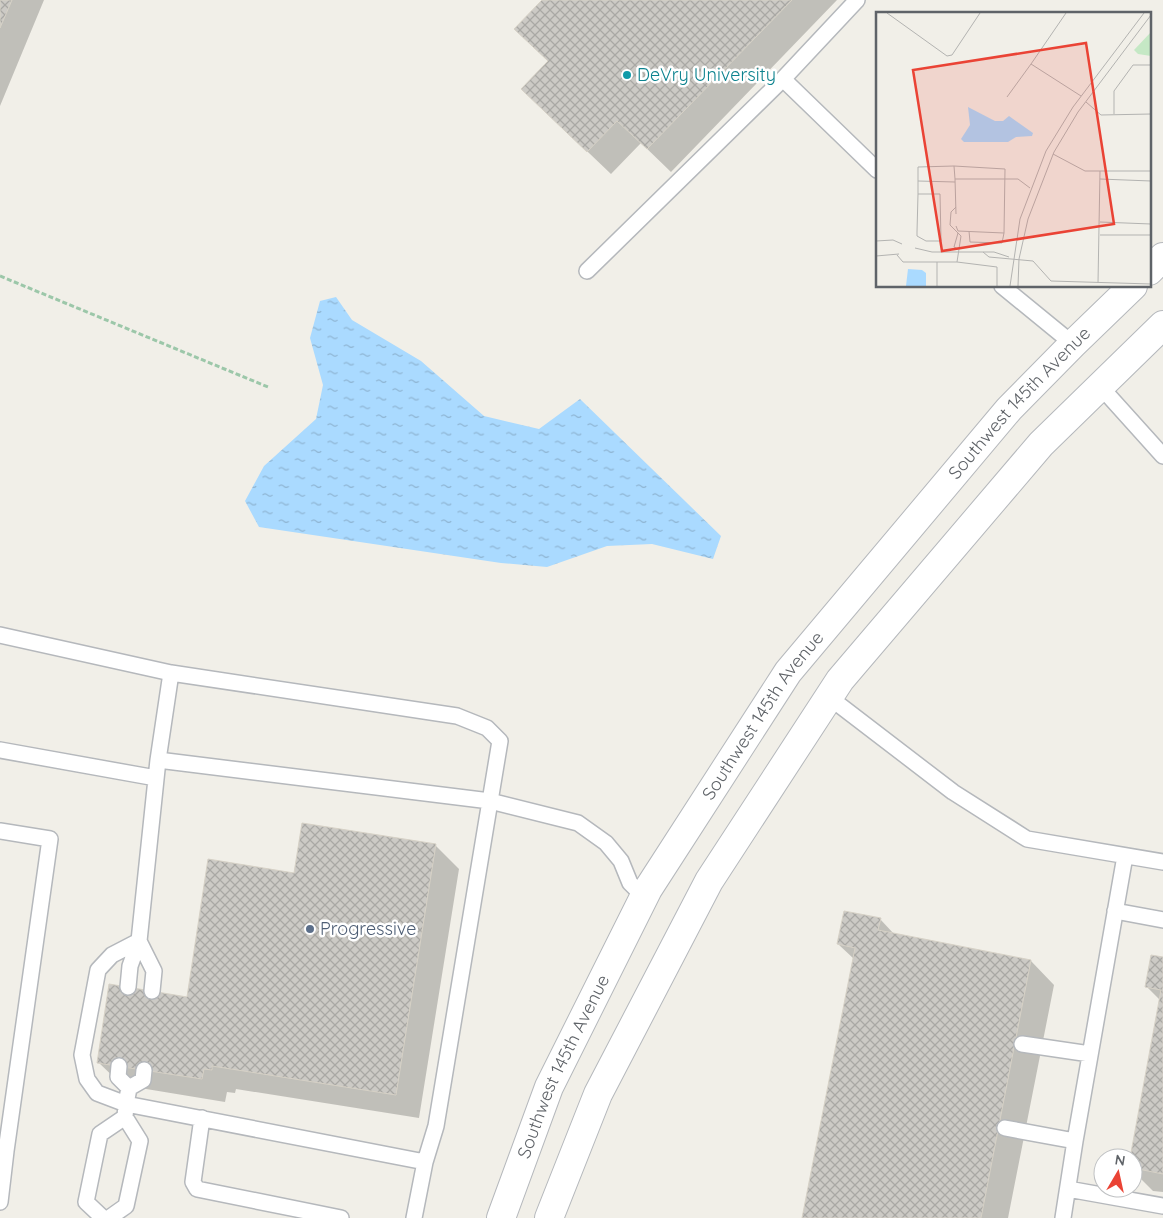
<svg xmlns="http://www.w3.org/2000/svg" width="1163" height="1218" font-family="Quicksand,sans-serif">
  <defs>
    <pattern id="water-ripples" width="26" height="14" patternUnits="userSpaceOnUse" patternTransform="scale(1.25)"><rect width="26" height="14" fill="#aadaff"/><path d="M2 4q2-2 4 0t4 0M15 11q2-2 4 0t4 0" fill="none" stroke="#8eb4d2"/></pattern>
    <pattern id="building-cross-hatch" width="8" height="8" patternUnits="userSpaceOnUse" patternTransform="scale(1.25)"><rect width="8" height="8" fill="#cccac5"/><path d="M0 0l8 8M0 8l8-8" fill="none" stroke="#a9a8a4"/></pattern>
  </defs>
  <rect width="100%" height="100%" fill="#f1efe8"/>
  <path fill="url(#water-ripples)" d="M336,297L352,320L421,361L484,416L539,429L580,399L721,536L713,559L652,544L607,546L547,567L501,563L259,527L245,501L264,466L316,419L323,385L310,338L320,301Z"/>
  <path fill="#0003" d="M0,0H44L0,106Z
    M544,0H837L671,172L641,143L611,174L546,112L549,62L516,29Z
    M436,846L459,869L419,1118L236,1089L235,1093L227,1092L225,1102L122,1085L98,1062L188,998L295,874Z
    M880,919L895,935L1031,961L1054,985L1008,1218H803L854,959L838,944Z
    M1163,958V1192L1153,1191L1133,1171V1158H1131L1160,1000L1146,986Z"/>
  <path fill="url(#building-cross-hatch)" stroke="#d6d1c6" d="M0,0H12L0,28Z
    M542,0H792L647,149L617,121L587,152L521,89L548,61L514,29Z
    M302,823L436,844L396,1095L212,1066V1070L204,1069L202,1079L97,1063L109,984L187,997L208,859L294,873Z
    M844,911L881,918L878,930L1031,960L981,1218H802L855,948L837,944Z
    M1151,955L1163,957V1174L1133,1168V1158H1130L1161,990L1145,987Z"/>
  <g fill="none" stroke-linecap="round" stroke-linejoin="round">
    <defs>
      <path id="service" d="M857,0L783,79L877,170
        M587,271L783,79
        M1002,286L1073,344
        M1100,386L1163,456
        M0,635L171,673L158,760
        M829,697L953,792L1027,839L1163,862
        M0,750L156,778
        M0,831L50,839L6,1151L0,1150
        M1115,911L1163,920
        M139,941L154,971L152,991
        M128,987L130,966L139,941L158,760L490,801L578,823L606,843L621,861L630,883L644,897
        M1022,1044L1090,1054
        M119,1066L118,1077L129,1088
        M129,1088L126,1104L425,1162L436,1126L500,741L487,728L457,716L171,673
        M129,1088L143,1080L144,1070
        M202,1118L193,1182L197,1189L341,1218
        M1005,1128L1075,1141
        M1068,1189L1163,1206
        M0,1202L6,1151
        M103,1218L86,1202L100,1134L125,1117
        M109,1218L126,1206L140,1141L125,1117L126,1104L97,1093L87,1079L82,1055L98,970L112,955L139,941
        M414,1218L425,1162
        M1063,1218L1075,1141L1125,856"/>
      <g id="tertiary">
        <path d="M1149,271L1163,257"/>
        <path id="s1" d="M501,1218L549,1087L648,889L788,672L1009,409L1073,344L1133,286"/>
        <path d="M549,1218L598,1094L709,881L840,680L1041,444L1163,325"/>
      </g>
    </defs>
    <use href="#service" stroke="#b5b8bc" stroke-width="18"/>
    <use href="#tertiary" stroke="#b5b8bc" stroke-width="30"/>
    <path stroke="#9cc7a9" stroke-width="3" stroke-dasharray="5 2.5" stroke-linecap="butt" d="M0,276L268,387"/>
    <use href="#service" stroke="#fff" stroke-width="15"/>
    <use href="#tertiary" stroke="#fff" stroke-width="28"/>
  </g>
  <circle fill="#0f9aa8" stroke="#fff" stroke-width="2" cx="627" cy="75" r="5"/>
  <circle fill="#5c6f8a" stroke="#fff" stroke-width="2" cx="310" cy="929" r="5"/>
  <g text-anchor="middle" stroke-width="5" stroke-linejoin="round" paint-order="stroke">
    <g font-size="18" fill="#0d838f" stroke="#fff" text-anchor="start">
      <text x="637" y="81">DeVry University</text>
    </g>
    <g font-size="18" fill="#5f6368" stroke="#fff">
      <text dy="6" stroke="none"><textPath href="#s1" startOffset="974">Southwest 145th Avenue</textPath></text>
      <text dy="6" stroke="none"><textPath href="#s1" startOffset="569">Southwest 145th Avenue</textPath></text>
      <text dy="6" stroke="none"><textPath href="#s1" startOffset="164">Southwest 145th Avenue</textPath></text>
    </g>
    <g font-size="18" fill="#4e5e75" stroke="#fff" text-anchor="start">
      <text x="320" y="935">Progressive</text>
    </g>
  </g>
  <g transform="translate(876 12)">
    <rect width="275" height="275" fill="#f1efe8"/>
    <path d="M275,20V44L262,42L258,38Z" fill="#c5e8c5"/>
    <path d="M92,95L119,109H127L133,104L157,121L156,124L140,125L132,130H88L85,127L94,113ZM32,257L46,258L50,261V274H30Z" fill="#aadaff"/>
    <path fill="none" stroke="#b3b3b1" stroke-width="1" d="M11,1L71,44L76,43L104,1M190,1L155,52L205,84M131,85L155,52M210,90L225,103L275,102M238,102V79L257,53H275M177,142L209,159H275M78,154L129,157L128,221L82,219L80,214M79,167L78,154L42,155V169L79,170M224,167L275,169M42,182H64L65,229H50L41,224V220L42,182V169M80,195L75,200L74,213L85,224L81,250M80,202L79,167H142L154,176M224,210L275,212M93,219L94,230L126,231L128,221M224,223H275M0,229L17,228L26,232M39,236L56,240H118L133,245M82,237L78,235L82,221M107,240L113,245L157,249L175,269L275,272M21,243L27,250H61M0,244L23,242M222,271L224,159M61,274V250H81L121,255V274M134,274L144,207L170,139L197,95L268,1M142,274L143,247L152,207L178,140L202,100L275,3"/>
    <path fill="#ea4335" fill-opacity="0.15" stroke="#ea4335" stroke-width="2.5" d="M210,31L238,212L66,239L37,58Z"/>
    <rect width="275" height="275" fill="none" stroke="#5f6368" stroke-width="2.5"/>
  </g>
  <g transform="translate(1118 1173) rotate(9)"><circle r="24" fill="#ffffff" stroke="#bfc1c3"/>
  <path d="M0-4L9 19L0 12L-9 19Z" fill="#ea4335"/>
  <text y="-8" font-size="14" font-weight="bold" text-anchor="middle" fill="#5f6368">N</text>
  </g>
</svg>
